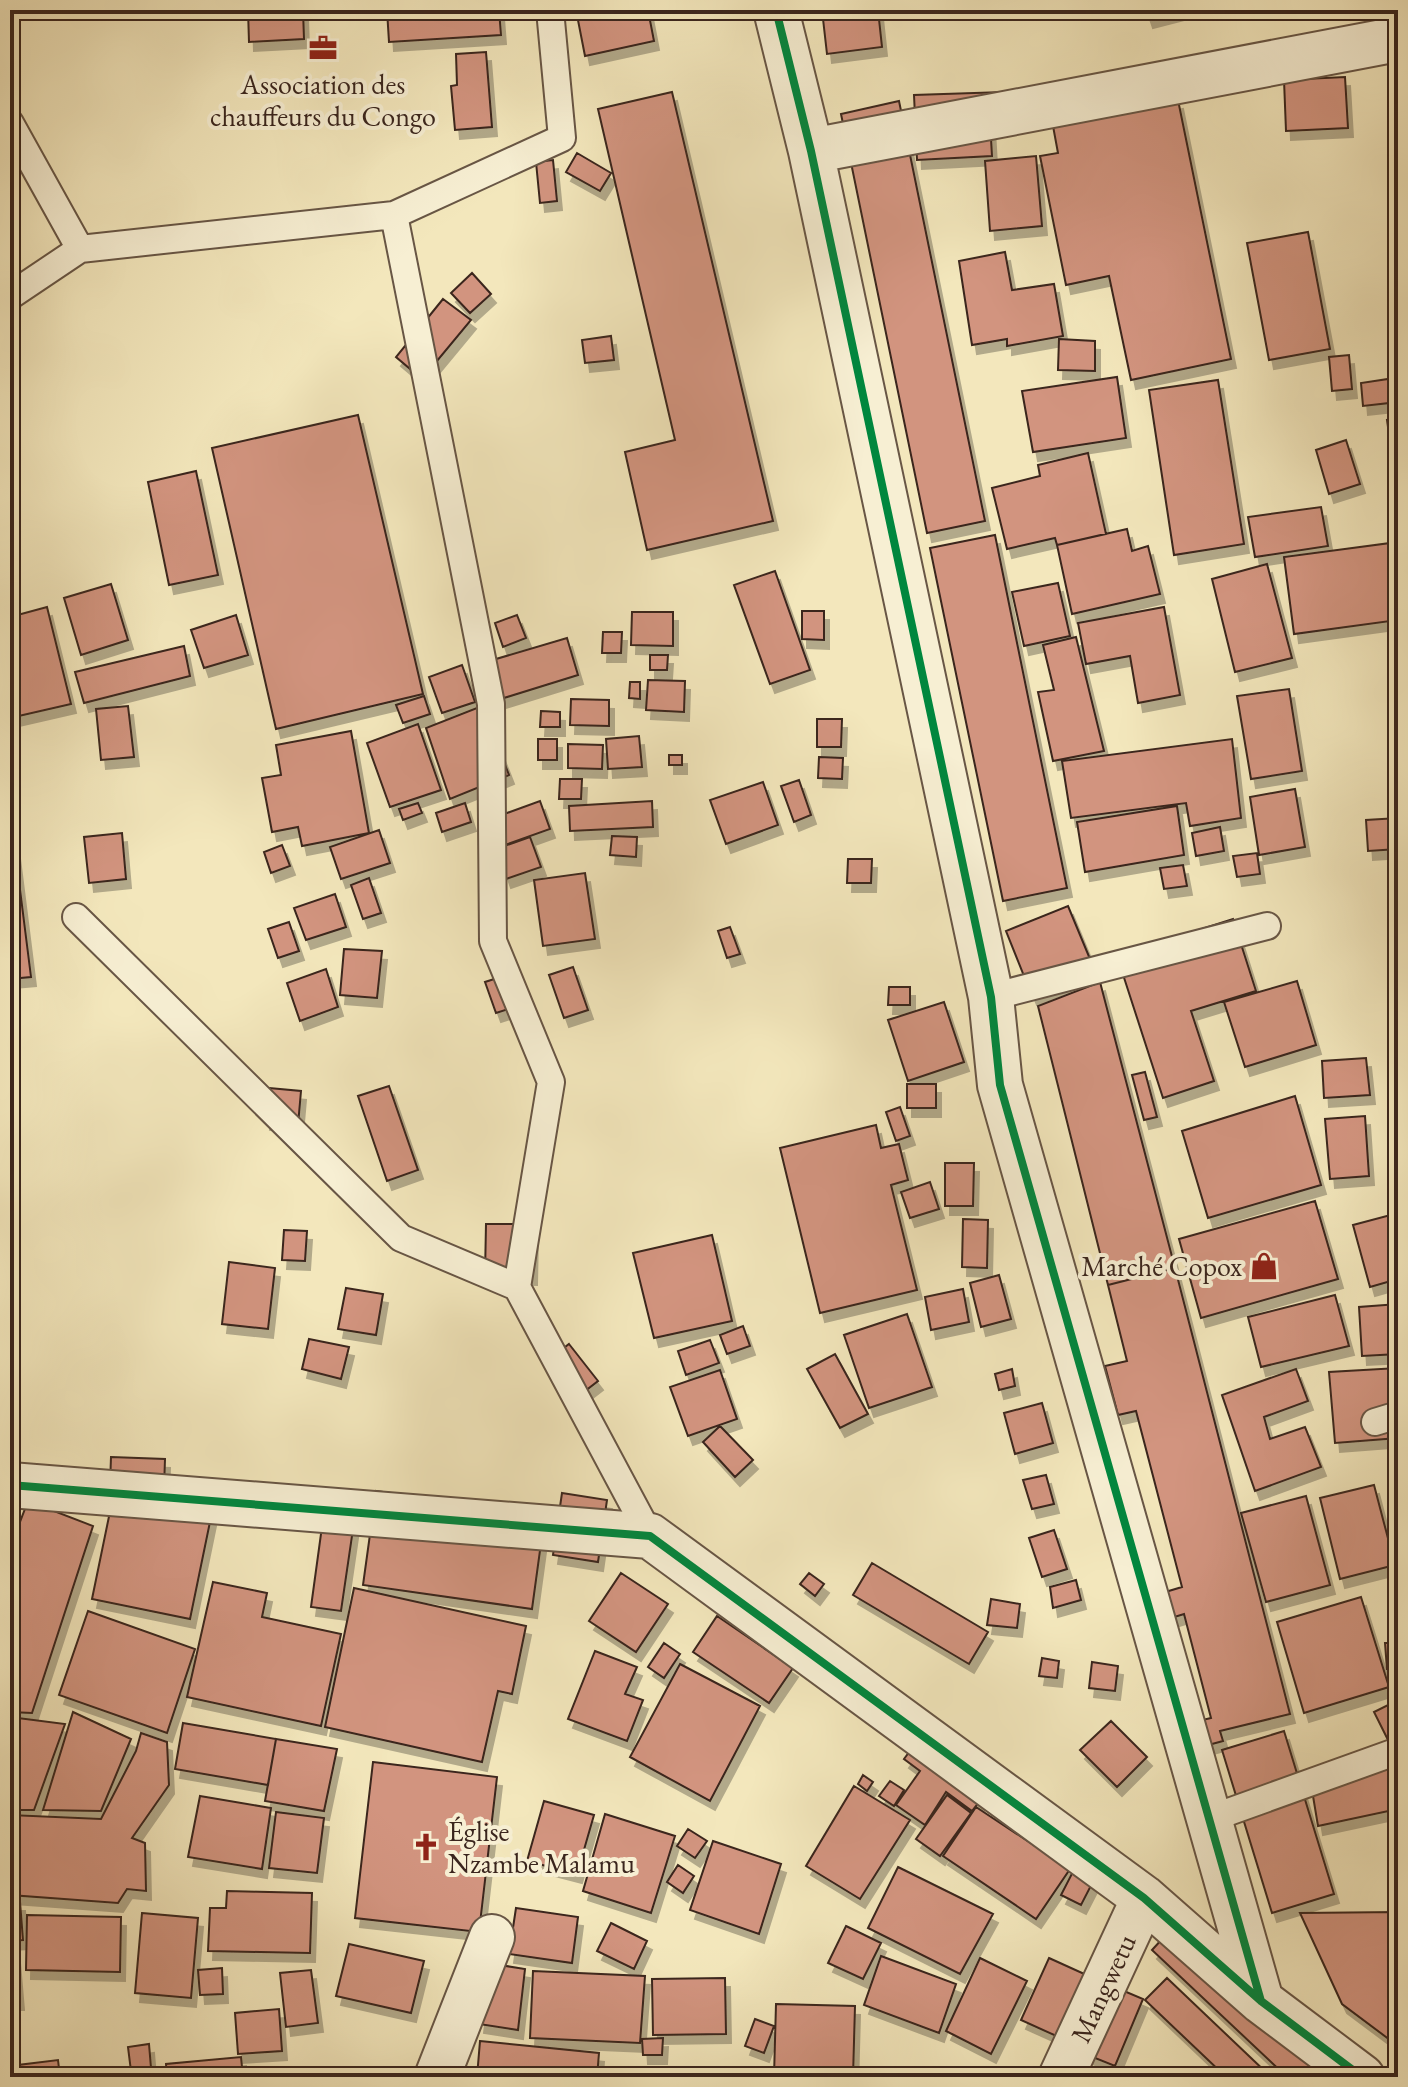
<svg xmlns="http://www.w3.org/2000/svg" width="1408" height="2087" font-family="'EB Garamond',serif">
  <defs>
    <filter id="shadow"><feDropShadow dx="5" dy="9" stdDeviation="0" flood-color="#0004"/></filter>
  </defs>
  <rect width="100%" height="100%" fill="#f3e7bc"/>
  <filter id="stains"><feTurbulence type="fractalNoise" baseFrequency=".0025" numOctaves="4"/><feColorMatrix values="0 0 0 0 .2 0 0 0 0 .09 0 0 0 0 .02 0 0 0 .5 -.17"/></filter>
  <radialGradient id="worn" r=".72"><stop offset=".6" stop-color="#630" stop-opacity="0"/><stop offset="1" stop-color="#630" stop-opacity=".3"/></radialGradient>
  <path fill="#d2947f" stroke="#3a251d" stroke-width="2" filter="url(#shadow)" d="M248,10H303L304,39L249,42Z
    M387,10H499L501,35L389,42Z
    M576,10H648L654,41L585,56Z
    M822,10H878L882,47L827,54Z
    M1145,10H1183L1148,19Z
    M486,52L492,127L455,130L451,86L457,85L456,54Z
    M1345,77L1348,128L1286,131L1284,80Z
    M672,92L773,521L647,550L625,452L675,440L598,109Z
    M1004,92L1006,120L990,121L992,156L917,160L914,95Z
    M1178,100L1231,359L1131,380L1109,276L1066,285L1040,156L1058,153L1053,126Z
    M899,101L985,521L927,533L841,114Z
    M577,153L611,173L600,191L566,172Z
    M1036,156L1042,226L990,231L985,161Z
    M553,160L557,201L540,203L536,162Z
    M1308,232L1330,349L1269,360L1247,243Z
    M1005,252L1012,290L1054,284L1063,336L1007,346V339L972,345L959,261Z
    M472,273L491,294L470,313L451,293Z
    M443,299L471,320L422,379L396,357Z
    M611,336L614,360L585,363L582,340Z
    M1059,339L1095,341V371L1058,370Z
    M1349,355L1352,389L1332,391L1329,357Z
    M1117,377L1126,438L1033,452L1022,391Z
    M1388,379L1389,403L1363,406L1361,383Z
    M1218,380L1244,544L1174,555L1149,390Z
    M358,415L423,694L276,729L212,448Z
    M1398,419V447L1391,448L1387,420Z
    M1346,440L1360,484L1329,494L1316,450Z
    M1088,453L1106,534L1057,545L1055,538L1007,549L992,488L1040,476L1038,465Z
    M196,471L218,575L169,585L148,482Z
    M1321,507L1328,546L1255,557L1248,517Z
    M1127,529L1132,551L1148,546L1160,594L1072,614L1057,545Z
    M995,535L1067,888L1003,901L930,548Z
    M1398,542V620L1294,634L1284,557Z
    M1267,564L1292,658L1235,672L1212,579Z
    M775,571L810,670L770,684L734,585Z
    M1058,583L1070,636L1024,646L1012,592Z
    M111,584L128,640L81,655L64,598Z
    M47,607L71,704L10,718V617Z
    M1164,607L1180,695L1138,703L1130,656L1086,664L1078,623Z
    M802,611H824V640L802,639Z
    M632,612H673V646L631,645Z
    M236,615L248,655L204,668L191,630Z
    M517,615L526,638L503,647L495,623Z
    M603,632H622L621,653H602Z
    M1076,637L1104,751L1053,761L1038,692L1054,690L1043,645Z
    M567,638L578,675L491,702L479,664Z
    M184,646L190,676L84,703L75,672Z
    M650,655H668L667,670H650Z
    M462,665L475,702L442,713L429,677Z
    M648,680L685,681L684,712L646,710Z
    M630,682H640V699L629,698Z
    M1289,689L1302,771L1251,779L1237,696Z
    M424,696L430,714L403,723L396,705Z
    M571,699L609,700V726L570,725Z
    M128,706L134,757L101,760L96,709Z
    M482,706L509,775L450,799L426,728Z
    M541,711L560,712V727H540Z
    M817,719H842L841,747H817Z
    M418,724L441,790L390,807L367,743Z
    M351,731L369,833L302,846L298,827L272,832L262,778L281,775L276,745Z
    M639,736L642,767L608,769L606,739Z
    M538,739H557V760H538Z
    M1232,739L1241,818L1190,826L1186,803L1071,818L1062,761Z
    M568,744L603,745L602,769L568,768Z
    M669,755H682V765H669Z
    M819,757L843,758L842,779L818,778Z
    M560,779H582L581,799H559Z
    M799,780L811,815L794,822L781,786Z
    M763,782L778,825L726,844L710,800Z
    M1295,789L1305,847L1259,855L1250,797Z
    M540,801L550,829L505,845L496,817Z
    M652,801L653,827L570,831L569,806Z
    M418,803L422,813L403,820L399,809Z
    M465,803L471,822L442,832L436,813Z
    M1177,806L1184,855L1085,872L1077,822Z
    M1398,818V849L1368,851L1366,820Z
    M1220,827L1224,851L1196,856L1192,833Z
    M379,830L390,863L341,879L330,847Z
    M122,833L126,879L89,883L84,837Z
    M10,834H13L31,977L10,979Z
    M612,836L637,837L636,857L610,855Z
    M530,837L541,867L506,879L496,849Z
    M282,845L290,866L271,873L264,852Z
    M1257,853L1260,874L1237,877L1233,856Z
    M848,859H872L871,883H847Z
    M1183,865L1187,886L1164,889L1160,868Z
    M585,873L595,939L543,946L534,880Z
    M369,878L381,913L363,919L351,885Z
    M335,894L346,927L306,940L294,908Z
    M1068,906L1095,971L1032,996L1006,931Z
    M1233,919L1256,991L1191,1011L1214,1081L1163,1098L1117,956Z
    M289,922L299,951L278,958L268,929Z
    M730,927L740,954L727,958L718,931Z
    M344,949L382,951L377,998L340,995Z
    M573,967L588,1010L564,1018L549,975Z
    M326,969L338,1007L300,1021L287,983Z
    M513,973L524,1004L496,1013L485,982Z
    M1297,981L1316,1045L1245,1067L1224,1002Z
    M1100,982L1175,1268L1108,1285L1038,1006Z
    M889,987H910V1005H888Z
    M944,1002L964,1062L908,1081L888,1020Z
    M1366,1058L1370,1095L1324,1098L1322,1061Z
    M1145,1072L1157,1117L1144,1120L1132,1075Z
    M907,1084H936V1108H907Z
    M389,1086L418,1170L387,1181L358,1096Z
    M269,1088L301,1091L298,1125L265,1121Z
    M1295,1096L1321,1185L1208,1218L1182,1131Z
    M900,1107L910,1136L896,1141L886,1112Z
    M1365,1116L1369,1176L1330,1179L1325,1119Z
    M876,1125L881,1148L899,1144L908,1180L891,1185L917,1290L820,1313L780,1148Z
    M945,1163H974L973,1206H945Z
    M930,1182L939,1209L910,1218L901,1192Z
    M1315,1201L1338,1279L1201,1318L1179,1239Z
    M1398,1213V1279L1370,1287L1353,1225Z
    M963,1219L988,1220L987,1268L962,1267Z
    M486,1224H533L532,1276L485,1275Z
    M284,1230L307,1231L305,1261L282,1260Z
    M712,1235L732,1321L654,1338L633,1253Z
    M229,1262L275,1268L268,1329L222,1324Z
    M1175,1268L1290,1714L1220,1731L1223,1741L1201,1747L1194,1722L1211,1718L1184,1614L1168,1619L1162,1593L1182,1587L1136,1411L1118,1415L1105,1366L1127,1361L1108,1285Z
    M999,1275L1011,1319L981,1327L970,1283Z
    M346,1288L383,1294L376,1335L338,1329Z
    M963,1289L969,1322L931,1330L925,1297Z
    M1335,1295L1349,1346L1261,1367L1248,1317Z
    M1398,1304V1354L1362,1356L1359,1307Z
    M907,1314L932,1387L869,1408L844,1335Z
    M743,1326L750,1346L727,1354L720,1335Z
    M309,1339L349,1347L341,1379L302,1369Z
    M710,1340L719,1363L686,1375L678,1351Z
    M569,1344L598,1381L576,1398L547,1361Z
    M835,1354L868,1414L840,1428L807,1369Z
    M1398,1368V1438L1335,1443L1329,1372Z
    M1012,1369L1015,1386L999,1390L995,1374Z
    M1296,1369L1308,1401L1264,1417L1270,1439L1305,1427L1321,1467L1255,1491L1222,1395Z
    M720,1370L737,1419L688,1436L670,1387Z
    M1042,1403L1053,1443L1015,1454L1004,1413Z
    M720,1426L753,1460L735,1477L703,1442Z
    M111,1457L165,1459L164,1489L110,1486Z
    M1046,1475L1054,1504L1032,1509L1023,1480Z
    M1374,1485L1395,1565L1340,1579L1320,1498Z
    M1398,1485V1525L1389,1487Z
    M327,1490L358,1495L341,1611L311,1607Z
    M376,1491L545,1514L532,1609L363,1585Z
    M562,1493L607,1500L598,1562L553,1555Z
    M1306,1496L1330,1585L1266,1602L1241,1513Z
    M113,1497L211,1517L190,1619L92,1599Z
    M28,1501L93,1526L32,1713L10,1712V1646L16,1630L10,1628V1548Z
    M1054,1530L1067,1569L1042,1577L1029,1538Z
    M872,1563L988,1632L969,1664L853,1595Z
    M1398,1571V1600L1396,1601L1389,1573Z
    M621,1573L668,1604L636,1652L589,1621Z
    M809,1573L824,1584L815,1596L800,1584Z
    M1076,1580L1081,1600L1053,1608L1050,1587Z
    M213,1582L267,1593L262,1617L341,1634L321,1726L187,1697Z
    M354,1588L526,1626L512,1694L498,1691L482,1762L325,1727Z
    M1361,1597L1389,1687L1304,1713L1277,1622Z
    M991,1599L1020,1604L1017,1628L987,1625Z
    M88,1611L195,1649L167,1733L59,1695Z
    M717,1616L793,1668L769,1703L693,1652Z
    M664,1643L680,1654L664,1678L648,1667Z
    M1385,1643H1398V1669H1387Z
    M595,1651L637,1667L625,1694L643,1700L627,1741L568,1719Z
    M1042,1658L1059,1661L1057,1678L1039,1676Z
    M1092,1662L1118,1666L1115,1691L1089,1688Z
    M680,1664L760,1706L710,1801L630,1757Z
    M1398,1700V1760L1374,1712Z
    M73,1712L131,1739L101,1811L43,1810Z
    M10,1717L65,1724L34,1810H10Z
    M1111,1721L1147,1757L1117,1787L1080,1750Z
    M183,1723L276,1739L268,1785L175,1769Z
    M927,1728L982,1798L972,1811L946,1792L925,1825L896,1805L920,1771L904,1759Z
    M1284,1731L1334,1894L1272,1913L1222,1750Z
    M141,1733L167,1742L169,1785L132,1838L145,1843L146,1891L127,1889L118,1903L10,1895V1815L101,1819L136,1751Z
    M276,1739L337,1749L324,1811L265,1801Z
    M373,1762L497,1777L479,1932L355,1918Z
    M1396,1765L1398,1809L1318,1826L1311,1784Z
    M863,1775L873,1782L867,1791L858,1784Z
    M890,1781L904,1790L894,1806L879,1796Z
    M854,1786L910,1820L860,1899L806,1866Z
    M947,1795L971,1813L940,1856L916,1839Z
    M200,1796L271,1808L262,1869L188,1857Z
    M544,1801L594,1815L577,1874L527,1861Z
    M976,1807L1070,1869L1036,1919L943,1856Z
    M276,1812L324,1818L317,1873L269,1868Z
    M605,1814L675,1836L651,1913L583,1891Z
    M688,1829L707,1841L695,1858L677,1846Z
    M713,1841L781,1864L759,1934L690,1910Z
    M1080,1858L1100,1868L1081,1905L1061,1895Z
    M678,1865L694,1876L683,1893L667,1882Z
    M898,1867L993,1914L960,1974L868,1928Z
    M227,1891L312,1893L310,1953L208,1951L210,1908H226Z
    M10,1902H20L23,1940L10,1941Z
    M516,1908L578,1917L572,1963L509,1954Z
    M1398,1912V2046L1342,2004L1300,1913Z
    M142,1913L198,1918L191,1998L135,1993Z
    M27,1915L121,1917L120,1972L26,1970Z
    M611,1923L647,1941L634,1969L597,1951Z
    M1175,1925L1353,2077H1287L1152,1950Z
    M846,1926L881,1943L863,1979L828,1963Z
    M349,1944L424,1961L411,2013L336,1996Z
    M15,1954L19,2001H10V1955Z
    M881,1956L956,1984L939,2033L864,2005Z
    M980,1958L1027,1981L991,2054L946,2031Z
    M1049,1958L1091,1977L1063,2039L1021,2020Z
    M487,1963L525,1969L518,2030L479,2024Z
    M222,1968L223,1994L200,1995L198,1970Z
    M311,1970L318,2023L286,2027L280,1973Z
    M533,1971L645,1976L640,2043L530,2038Z
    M725,1978L726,2034L653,2035L652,1979Z
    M1167,1978L1271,2077H1226L1145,2000Z
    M1098,1980L1143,1999L1115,2066L1070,2048Z
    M776,2004L855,2006L853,2077H774Z
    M279,2009L282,2051L238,2054L235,2013Z
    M755,2019L774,2026L764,2053L745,2046Z
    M663,2038L662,2055H643L642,2039Z
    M480,2041L599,2053L597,2077H477Z
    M149,2044L151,2068L131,2071L128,2047Z
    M241,2057L243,2077H167L166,2064Z
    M58,2060L60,2077H10V2066Z"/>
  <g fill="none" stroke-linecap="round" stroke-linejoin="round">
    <defs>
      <path id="service" d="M10,123L80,249
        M394,215L491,704L493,941L551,1082L517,1287L650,1536
        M10,296L80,249L394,215L562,138L550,10
        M76,917L401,1238L517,1287
        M991,997L1267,926
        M1375,1422L1398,1415
        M1209,1819L1398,1751"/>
      <path id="minor" d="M776,10L811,151L991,997L1000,1085L1261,2001
        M811,151L1398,39
        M10,1485L650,1536L1144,1898L1261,2001L1362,2077
        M437,2077L492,1937
        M1061,2077L1144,1898"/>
    </defs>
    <use href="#service" stroke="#685645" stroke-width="30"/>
    <use href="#minor" stroke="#685645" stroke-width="48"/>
    <use href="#service" stroke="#f7efd3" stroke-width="26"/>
    <use href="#minor" stroke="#f7efd3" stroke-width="44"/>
    <defs>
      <path id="cycleway" d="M776,10L811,151L991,997L1000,1085L1261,2001
        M10,1485L650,1536L1144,1898L1261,2001L1362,2077"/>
    </defs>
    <use href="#cycleway" stroke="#f7efd3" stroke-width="13"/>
    <use href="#cycleway" stroke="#00873e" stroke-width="8"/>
  </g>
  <defs>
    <symbol id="office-bare" viewBox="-9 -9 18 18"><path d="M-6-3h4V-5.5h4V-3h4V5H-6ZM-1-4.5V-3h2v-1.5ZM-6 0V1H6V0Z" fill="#8f2418" stroke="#f7efd3" stroke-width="2.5" paint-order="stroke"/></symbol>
    <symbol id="shop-bare" viewBox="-9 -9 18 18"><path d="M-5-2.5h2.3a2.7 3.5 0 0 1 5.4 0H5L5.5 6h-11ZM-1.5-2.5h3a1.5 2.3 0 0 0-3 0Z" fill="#8f2418" stroke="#f7efd3" stroke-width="2.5" paint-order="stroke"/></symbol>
    <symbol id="church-bare" viewBox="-9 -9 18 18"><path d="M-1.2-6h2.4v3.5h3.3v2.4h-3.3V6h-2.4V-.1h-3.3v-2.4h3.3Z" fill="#8f2418" stroke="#f7efd3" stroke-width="2.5" paint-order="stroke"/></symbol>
  </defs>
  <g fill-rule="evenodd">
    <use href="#office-bare" x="303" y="28" width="40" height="40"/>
    <use href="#shop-bare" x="1244" y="1246" width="40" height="40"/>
    <use href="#church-bare" x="406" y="1827" width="40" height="40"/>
  </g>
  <g text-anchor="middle" stroke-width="8" stroke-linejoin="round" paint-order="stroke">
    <g font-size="28" fill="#3a251d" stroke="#f7efd3">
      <text x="323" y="94">Association des<tspan x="323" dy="32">chauffeurs du Congo</tspan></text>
      <text x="1242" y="1276" text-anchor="end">Marché Copox</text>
      <text x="448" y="1841" text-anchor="start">Église<tspan x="448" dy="32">Nzambe Malamu</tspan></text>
    </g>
    <g font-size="28" fill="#3a251d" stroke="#f7efd3">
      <text transform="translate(1103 1988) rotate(-65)" y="10">Mangwetu</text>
    </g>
  </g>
  <rect width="1408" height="2087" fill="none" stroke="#f3e7bc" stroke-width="40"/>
  <rect x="12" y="12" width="1384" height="2063" fill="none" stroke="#3a251d" stroke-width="4"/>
  <rect x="20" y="20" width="1368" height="2047" fill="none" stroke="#3a251d" stroke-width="2"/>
  <rect width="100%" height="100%" filter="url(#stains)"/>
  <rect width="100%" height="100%" fill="url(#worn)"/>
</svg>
